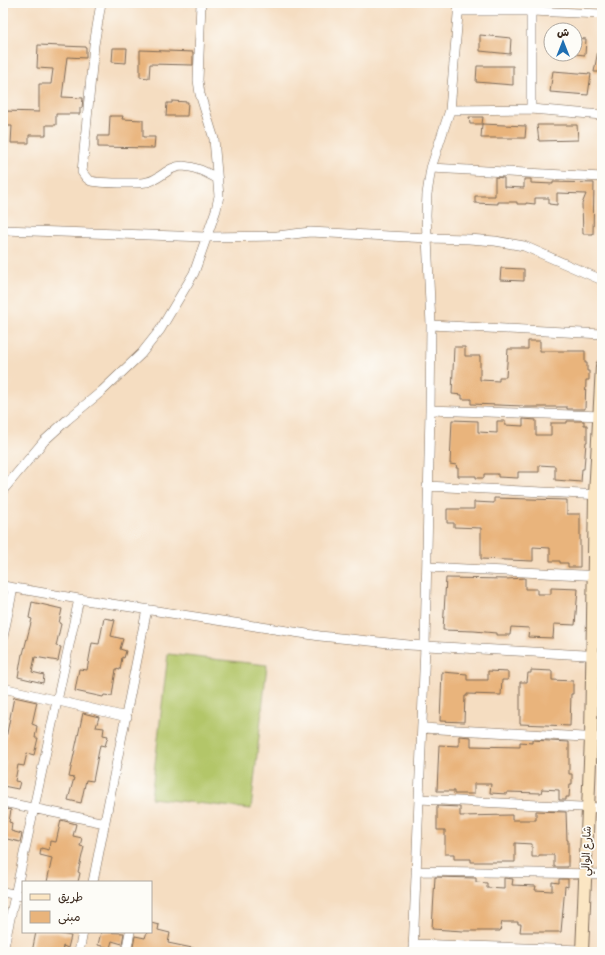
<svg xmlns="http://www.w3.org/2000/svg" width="605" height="955" font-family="'Gochi Hand','Playpen Sans Arabic',sans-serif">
  <rect width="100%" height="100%" fill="#fdfcf7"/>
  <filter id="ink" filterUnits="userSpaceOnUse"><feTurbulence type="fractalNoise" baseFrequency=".025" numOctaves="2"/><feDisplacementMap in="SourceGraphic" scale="8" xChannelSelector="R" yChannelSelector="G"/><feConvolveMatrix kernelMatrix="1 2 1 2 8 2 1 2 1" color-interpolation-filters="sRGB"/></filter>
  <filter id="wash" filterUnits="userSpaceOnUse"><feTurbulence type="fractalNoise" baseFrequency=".012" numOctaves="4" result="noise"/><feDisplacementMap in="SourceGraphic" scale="16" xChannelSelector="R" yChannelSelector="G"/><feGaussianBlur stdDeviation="0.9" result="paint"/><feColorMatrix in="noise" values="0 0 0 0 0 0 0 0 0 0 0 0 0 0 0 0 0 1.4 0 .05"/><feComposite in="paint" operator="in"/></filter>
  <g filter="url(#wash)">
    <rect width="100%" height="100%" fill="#f5ddc1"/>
    <path fill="#b3c669" stroke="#777844" d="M168,654L267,665L251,809L151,798Z"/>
    <g id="blocks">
      <path fill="#e9b47b" d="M480,35L511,38L510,54L480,51Z
        M575,38L586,39L585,55L575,54Z
        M38,45L86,47V58L67,57L62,97L83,98L82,108H80V114H56V125H46V135H29V143H11L12,126H3V111L39,112V84H51L53,69L37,68Z
        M113,48H127L126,63L112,62Z
        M140,50L193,52V65L150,64L149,78L140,77Z
        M598,50L602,51V72H594Z
        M477,66H513V85L476,82Z
        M553,71L591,74L588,95L550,92Z
        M172,101L188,102L187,116H166L167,103H172Z
        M110,116H123L122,119L143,120V137H155L154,148L98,147V136H109Z
        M469,117H483L482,124H470Z
        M482,124L526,126L525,138H481Z
        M537,125H577L578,140L539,141Z
        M495,177L504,178V187L524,188V179H531V183L553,184V182L594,183L593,234H583L582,204L586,194L557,193V205L549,204V198H535V204L526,203V204H517V202H498V204L475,203V196H495Z
        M501,268L524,269V281L500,280Z
        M528,341H540V351H585V363H587V371H589V380H586L585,409H567V407H523V406L471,404V399H462V395L452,394L454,347H465V356H480V380L499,381V377H506L508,349H528Z
        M523,419L536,420V435H551V423H567V421H584V425H587V442H586L584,469H582L581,482L555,480V466L539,465V472H518V478L498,477V474H484V478H476V476H458V468H456L457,465L450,464L452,420L478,421V432L497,433V421H505V425L523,426Z
        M494,498L567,500V514H580V567H568V563H560V561H550V548L533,547V561L481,559V528L454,527V523H447V509H474V502L494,503Z
        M446,578L506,579L525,578V589H537V594H551V588L578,589L575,625L554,624L553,638L528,637L529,628L511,627L510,635H496V633L474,631L443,630Z
        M32,602L62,609L59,623L61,624L56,646L61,647L58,661L35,657L32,672L44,675L43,683L18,677L22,654H23L32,619L29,618Z
        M104,618L115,620L111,636L123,639L120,649L126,651L124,658L122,657L120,670L116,669L112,696L104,695L103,697L75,691L79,669L87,670L92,643L99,644Z
        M531,670L552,671V680L573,681V694H571L570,726L520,724V682H527L528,673H531Z
        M488,671L508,672V680H502L501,695L467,694V696H465L464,722L440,721L442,672L467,674V680H488Z
        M14,697L37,702L32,724L37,726L35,738H38L34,755L27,753L24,766L18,765L15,781L20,782L18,789L3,786V776L6,762L3,761V754Z
        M83,713L99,717L96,727L104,728L103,735L108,736L105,746L100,745L93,781L86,780L81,803L68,800L74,778L69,777Z
        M459,736L471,737V746L520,747V742L532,743V740L569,742V774H572V784H570L569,797H566V800H559V790L542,789L541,793L507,792V794L490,793L491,784H474V794H454V791H437L439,745L459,746Z
        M437,806L460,807V816L512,815V820H536V811L566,812L567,840H568V867H554V855H539V857H532V844L515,843V862H471V859H454V854H445V830H437Z
        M3,808L11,810L9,822L12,823L11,831L22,834L20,842L3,838Z
        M61,820L76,824L73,836L82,838L80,846L84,847L78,872L80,873L78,882H47L52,858L40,855L41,848L49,850L50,841L56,842Z
        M435,877L476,878V882L487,883V888L504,889V878L513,879L512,885L536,886L535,890L552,891V882L559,883V879H568V887L565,886L561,932H520L521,924H518V922H502L500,931H463L432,929Z
        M151,923L159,925L158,930L170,933L168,943L197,949V952H156L148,950V952H132L135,936L145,938L147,932H151Z
        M36,932H52L71,936L68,948L63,946L62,952H32Z
        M101,932L124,933L122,944L112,941L110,948L98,945Z"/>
    </g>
  </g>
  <g filter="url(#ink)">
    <use href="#blocks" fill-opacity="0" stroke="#7c6957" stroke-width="1"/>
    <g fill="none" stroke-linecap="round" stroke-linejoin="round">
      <defs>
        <path id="street" d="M101,3L94,45L82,172C85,176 86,179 91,181C98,183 139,184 147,182C160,180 168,166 183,166C196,167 206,172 218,179
          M459,11H531L602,14
          M531,109V11
          M450,110L531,109L602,115
          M431,168L602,177
          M3,230L206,237L277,236L310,232L428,238L469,239L495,241L524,246L602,280
          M431,325L602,334
          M430,410L602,416
          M427,486L602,495
          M3,490L44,441L67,420L102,391L141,354L160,330L194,273L216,210L219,196L214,139L200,94L198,80L201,3
          M427,567L602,576
          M3,586L79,599L320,636L409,645L602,656
          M3,637L13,588
          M3,688L127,717
          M422,728L602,738
          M419,799L602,808
          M3,802L105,823
          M416,871L602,874
          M93,882L147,609
          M3,892L23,896
          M413,944L582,950
          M3,951L79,599
          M79,952L83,932
          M126,952L130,932
          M413,952L425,646L430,410L431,325L426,215L427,194L431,168L450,110L459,3"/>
        <path id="secondary" d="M582,952L591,738L595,495L602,366"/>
      </defs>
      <use href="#street" stroke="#7c6957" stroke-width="10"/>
      <use href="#secondary" stroke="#7c6957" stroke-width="14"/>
      <use href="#street" stroke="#fff" stroke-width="9"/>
      <use href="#secondary" stroke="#fbe6c3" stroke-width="12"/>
    </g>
  </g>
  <g text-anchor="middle" stroke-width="3.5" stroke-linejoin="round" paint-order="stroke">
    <g font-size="11" fill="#3b2a1e" stroke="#fdfcf7">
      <text transform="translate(586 851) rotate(-88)" y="4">شارع الوالي</text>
    </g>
  </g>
  <rect width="605" height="955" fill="none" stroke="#fdfcf7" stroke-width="16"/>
  <rect x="22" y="881" width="130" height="52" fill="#fdfcf7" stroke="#afa8a0"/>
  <rect x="30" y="894" width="20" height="6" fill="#fbe6c3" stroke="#afa8a0"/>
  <text x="58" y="901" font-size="12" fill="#3b2a1e">طريق</text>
  <rect x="30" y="911" width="20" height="12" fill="#e9b47b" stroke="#afa8a0"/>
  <text x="58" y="921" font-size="12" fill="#3b2a1e">مبنى</text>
  <g transform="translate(563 42)"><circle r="19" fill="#fdfcf7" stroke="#afa8a0"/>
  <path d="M0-3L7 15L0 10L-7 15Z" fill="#1f6fb2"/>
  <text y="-6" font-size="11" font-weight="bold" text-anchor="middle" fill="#3b2a1e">ش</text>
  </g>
</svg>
